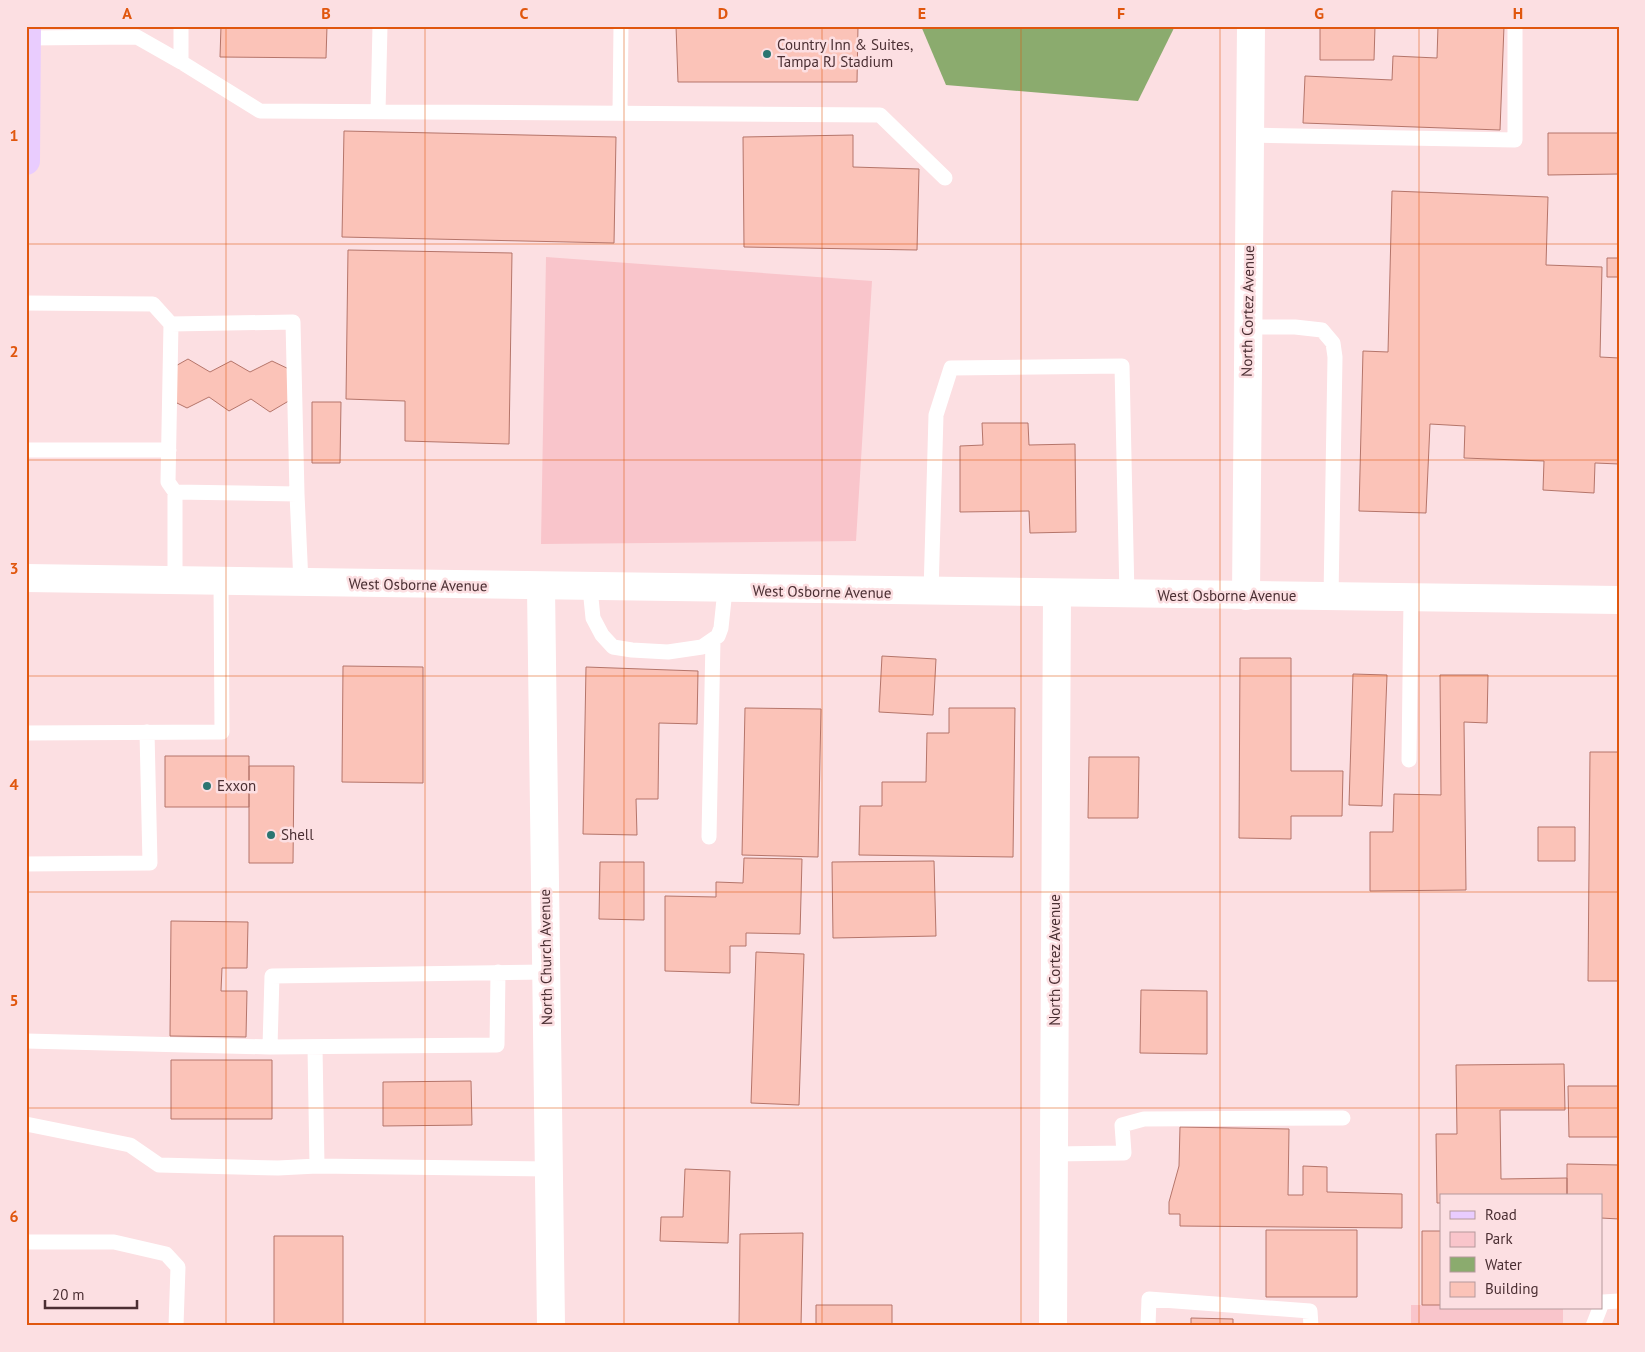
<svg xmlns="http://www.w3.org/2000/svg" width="1645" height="1352" font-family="'PT Sans',sans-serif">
  <rect width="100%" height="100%" fill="#fcdfe2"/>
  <path fill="#f9c5cb" d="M546,257L872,281L856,541L541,544Z
    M1422,1231H1441V1308H1563V1326H1411V1305H1422Z"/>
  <path fill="#8bab6e" d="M921,26H1175L1138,101L946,85Z"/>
  <path fill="#fbc3b8" stroke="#b5756a" d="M221,26H327L326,58L220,57Z
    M676,26H858L857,82H678Z
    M1320,26H1375L1374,60H1320Z
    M1438,26H1504L1500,130L1303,123L1305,76L1392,80L1393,56L1437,58Z
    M344,131L616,137L614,243L342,237Z
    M1548,133H1619V174L1548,175Z
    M853,135V167L919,169L917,250L744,247L743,137Z
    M1392,191L1548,197L1546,265L1602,267L1600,357L1619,358V464L1595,463L1594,493L1543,490L1544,461L1464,458L1465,426L1430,424L1426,513L1359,511L1363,351L1388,352Z
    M348,250L512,253L509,444L405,441V401L346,399Z
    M1607,258H1619V277H1607Z
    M188,359L210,372L231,361L250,372L272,361L293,371L292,399L270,412L251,399L229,411L209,397L187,408L165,397V372Z
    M312,402H341L340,463H312Z
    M982,423H1028L1029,445L1075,444L1076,532L1030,533L1029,511L960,512V446L983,445Z
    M882,656L936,659L933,715L879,712Z
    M1240,658H1291V771H1343L1342,816H1291V839L1239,838Z
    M343,666L423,667V783L342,782Z
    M586,667L698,671L697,724L659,723L658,799H636L637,835L583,834Z
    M1353,674L1387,675L1382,806L1349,805Z
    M1440,675H1488L1487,723L1464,722L1466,890L1370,891V832H1393L1394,794L1441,795Z
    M745,708L821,709L818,857L742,855Z
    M949,708H1015L1013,857L859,855L860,806H882V782H926L927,733H949Z
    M1590,752H1619V981H1588Z
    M165,756H249V807H165Z
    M1089,757H1139L1138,818H1088Z
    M249,766H294L293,863H249Z
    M1538,827H1575V861H1538Z
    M744,858L802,859L800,934L746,933V946H730V973L665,971V896L716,897V882L743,883Z
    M934,861L936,936L833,938L832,862Z
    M600,862H644V920L599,919Z
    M171,921L248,922L247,968H222L221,991H247L246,1037L170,1036Z
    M756,952L804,954L799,1105L751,1103Z
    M1141,990L1207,991V1054L1140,1053Z
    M171,1060H272V1119H171Z
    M1564,1064L1565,1110H1500L1501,1179L1567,1178V1196H1441V1203H1437L1436,1134H1457L1456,1065Z
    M471,1081L472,1125L383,1126V1082Z
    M1568,1086H1619V1137H1569Z
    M1180,1127L1289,1129L1288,1195H1303V1166L1327,1167V1192L1402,1194V1228L1180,1226V1214H1169V1202L1179,1166Z
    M1567,1164L1619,1165V1219L1601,1218V1196H1567Z
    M685,1169L730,1171L728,1243L660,1241L661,1217H683Z
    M1266,1230H1357V1297H1266Z
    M1422,1231H1441V1305H1422Z
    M803,1233L801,1326H739L740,1234Z
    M274,1236H343V1326H274Z
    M816,1305H892V1326H816Z
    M1191,1318L1233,1319V1326H1191Z"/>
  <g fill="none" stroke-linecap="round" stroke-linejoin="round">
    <path stroke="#fff" stroke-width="15" d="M27,38L137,37L181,62L260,111L880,115L945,178
      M181,62V26
      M378,112L380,26
      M620,113L621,26
      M1250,135L1515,140V26
      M26,303L153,304L171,324
      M1248,327H1295L1322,330L1333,343L1335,357L1331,597
      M26,450H169
      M175,492L297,494L301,583
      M175,581V492L168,482L171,324L293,322L297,494
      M590,588L593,618L602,635L613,647L632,650L668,652L702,647L718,636L721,628L725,590
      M931,593L936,415L951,368L1122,366L1127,596
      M26,733L222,732L221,582
      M1409,760L1411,598
      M709,837L713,640
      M26,864L150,863L147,732
      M26,1041L270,1047L272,976L546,972
      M270,1047L497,1045L498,972
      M315,1047L317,1166
      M26,1124L130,1145L159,1165L278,1168L317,1166L550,1169
      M1054,1154L1124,1153L1122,1125L1144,1119L1343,1118
      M26,1242H114L166,1254L178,1267L176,1326
      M1601,1306L1603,1302L1619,1301
      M1148,1326L1149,1299L1310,1311L1311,1326
      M1593,1326L1600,1308"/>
    <path stroke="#fff" stroke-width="28" d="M541,588L551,1326
      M1246,596L1251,26
      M1053,1326L1057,595"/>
    <path stroke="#fff" stroke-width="28" d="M26,578C557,588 1088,595 1619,600"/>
    <path stroke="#e9ccfe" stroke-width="28" d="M26,161L27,26"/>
  </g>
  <path fill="none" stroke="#e0570e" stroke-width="1" stroke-opacity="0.55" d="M226,26V1326M425,26V1326M624,26V1326M822,26V1326M1021,26V1326M1220,26V1326M1419,26V1326M26,244H1619M26,460H1619M26,676H1619M26,892H1619M26,1108H1619"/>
  <g fill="#2b7571" stroke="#fcdfe2" stroke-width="2">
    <circle cx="767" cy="54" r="5"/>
    <circle cx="207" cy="786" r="5"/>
    <circle cx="271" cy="835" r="5"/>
  </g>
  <g text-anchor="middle" stroke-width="5" stroke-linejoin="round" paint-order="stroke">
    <g font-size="15" fill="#4b2f33" stroke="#fcdfe2" text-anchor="start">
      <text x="777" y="50">Country Inn &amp; Suites,<tspan x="777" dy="17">Tampa RJ Stadium</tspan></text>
      <text x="217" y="791">Exxon</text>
      <text x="281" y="840">Shell</text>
    </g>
    <g font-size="15" fill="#4b2f33" stroke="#fcdfe2">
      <text transform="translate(1248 311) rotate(-89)" y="5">North Cortez Avenue</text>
      <text transform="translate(418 585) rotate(1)" y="5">West Osborne Avenue</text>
      <text transform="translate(822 592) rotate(1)" y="5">West Osborne Avenue</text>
      <text x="1227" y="601">West Osborne Avenue</text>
      <text transform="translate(546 957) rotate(-91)" y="5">North Church Avenue</text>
      <text transform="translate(1055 960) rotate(-90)" y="5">North Cortez Avenue</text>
    </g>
  </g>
  <rect width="1645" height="1352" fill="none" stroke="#fcdfe2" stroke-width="55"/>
  <rect x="1440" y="1194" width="162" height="115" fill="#fcdfe2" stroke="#b5999c"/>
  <rect x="1450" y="1211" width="25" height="8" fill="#e9ccfe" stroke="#b5999c"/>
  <text x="1485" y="1220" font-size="15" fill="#4b2f33">Road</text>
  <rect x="1450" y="1232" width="25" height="15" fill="#f9c5cb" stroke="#b5999c"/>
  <text x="1485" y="1244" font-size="15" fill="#4b2f33">Park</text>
  <rect x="1450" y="1257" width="25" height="15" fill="#8bab6e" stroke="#b5999c"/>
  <text x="1485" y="1270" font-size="15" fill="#4b2f33">Water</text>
  <rect x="1450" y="1282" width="25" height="15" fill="#fbc3b8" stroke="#b5999c"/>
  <text x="1485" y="1294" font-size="15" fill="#4b2f33">Building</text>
  <path d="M45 1300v8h92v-8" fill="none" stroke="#4b2f33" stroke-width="2.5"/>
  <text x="52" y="1300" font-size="15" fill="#4b2f33" stroke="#fcdfe2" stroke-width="4" paint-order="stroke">20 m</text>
  <rect x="28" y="28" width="1590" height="1296" fill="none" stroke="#e0570e" stroke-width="2"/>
  <g font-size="16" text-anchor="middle" font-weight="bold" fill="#e0570e">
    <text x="127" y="19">A</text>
    <text x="326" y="19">B</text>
    <text x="524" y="19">C</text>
    <text x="723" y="19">D</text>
    <text x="922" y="19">E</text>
    <text x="1121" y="19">F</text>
    <text x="1319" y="19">G</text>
    <text x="1518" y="19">H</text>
    <text x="14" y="141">1</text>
    <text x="14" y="357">2</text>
    <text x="14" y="574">3</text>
    <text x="14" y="790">4</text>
    <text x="14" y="1006">5</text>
    <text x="14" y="1222">6</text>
  </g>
</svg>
